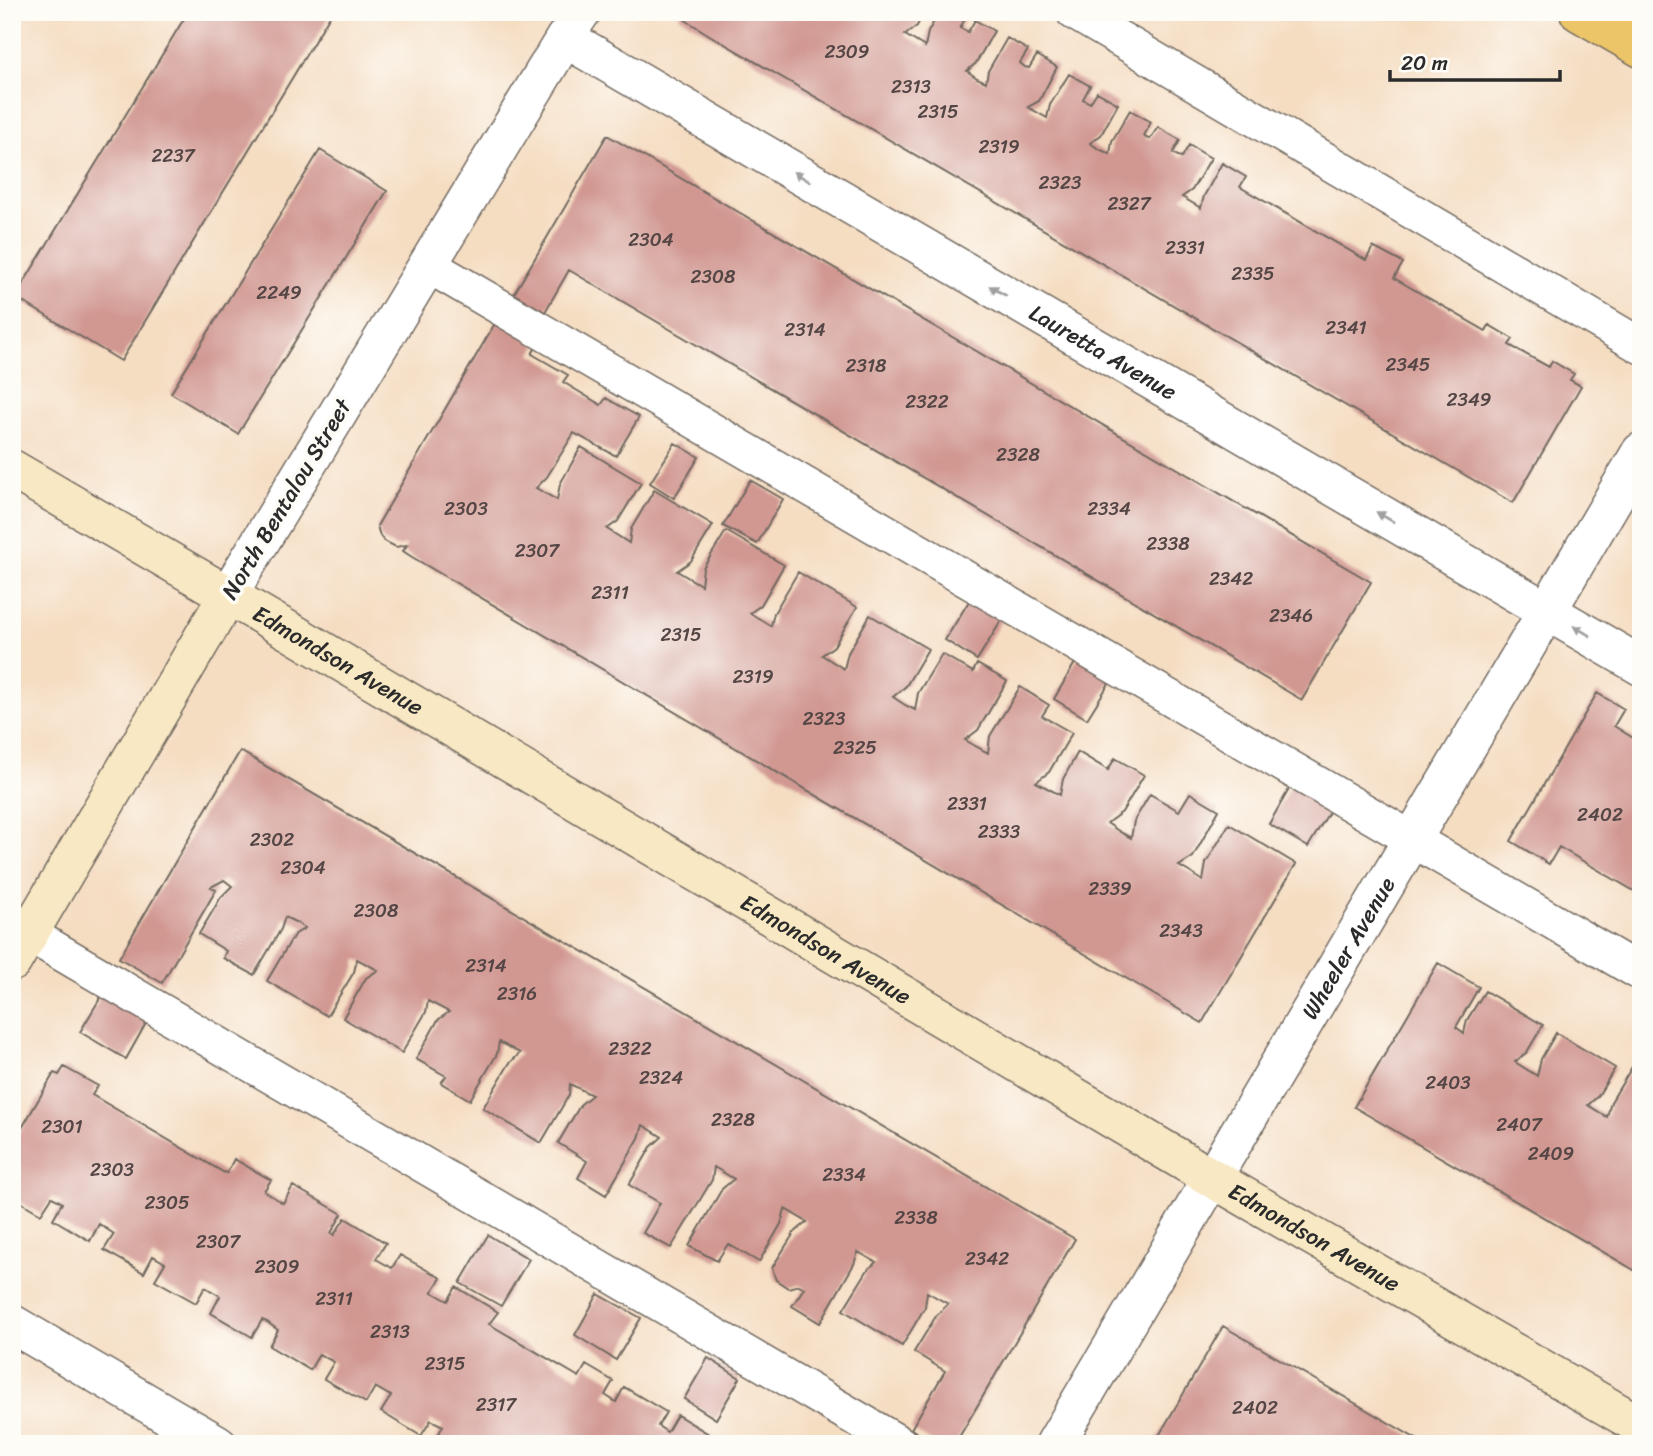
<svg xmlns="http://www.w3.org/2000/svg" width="1653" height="1456" font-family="Sriracha,sans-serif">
  <rect width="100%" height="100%" fill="#fdfcf7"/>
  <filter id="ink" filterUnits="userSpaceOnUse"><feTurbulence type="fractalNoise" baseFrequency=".0143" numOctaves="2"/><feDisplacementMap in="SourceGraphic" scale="14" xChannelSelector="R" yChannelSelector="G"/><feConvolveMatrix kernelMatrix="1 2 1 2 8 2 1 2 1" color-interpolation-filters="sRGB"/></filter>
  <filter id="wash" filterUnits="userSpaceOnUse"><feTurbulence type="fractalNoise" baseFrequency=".00686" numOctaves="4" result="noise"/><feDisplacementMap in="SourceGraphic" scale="28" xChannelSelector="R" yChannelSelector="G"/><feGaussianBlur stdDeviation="1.57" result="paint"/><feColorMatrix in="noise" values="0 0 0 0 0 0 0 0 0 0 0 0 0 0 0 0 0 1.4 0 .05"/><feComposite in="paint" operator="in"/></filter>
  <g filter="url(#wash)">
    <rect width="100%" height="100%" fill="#f5ddc2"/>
    <g id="blocks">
      <path fill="#d19892" d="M188,12H332L121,361L15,297Z
        M681,12H924L917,26L905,35L925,47L928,32L939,12H963L967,15L960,28L968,32L975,20L994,31L976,63L967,71L977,78L986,82L988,71L1007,38L1028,50L1020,63L1025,67L1029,68L1037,55L1057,67L1039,101L1028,107L1047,118L1050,105L1069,74L1090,86L1083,99L1090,103L1097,92L1118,104L1101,135L1090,143L1099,149L1110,154L1112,141L1130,110L1151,122L1144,136L1146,138L1150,139L1158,127L1180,140L1173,153L1178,156L1182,157L1189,145L1211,158L1192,190L1182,197L1201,208L1204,196L1222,163L1246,177L1240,187L1366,260L1373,247L1403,263L1394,278L1486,331L1489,325L1513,339L1509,345L1549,367L1552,361L1574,374L1570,380L1581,386L1513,503L711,36L679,16Z
        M607,135L1371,582L1302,700L569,270L545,312L514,294Z
        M320,150L387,191L238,434L171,393Z
        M498,318L539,342L532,354L568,375L563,382L601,405L606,398L639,417L616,456L574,433L547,477L536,488L557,500L560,484L581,447L641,483L618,521L607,529L629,543L631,529L654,490L713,525L691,561L677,571L701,585L703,568L726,531L784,565L761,605L750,613L771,626L774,613L798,572L857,607L834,646L822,655L844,669L848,653L870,615L928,649L906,686L893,697L905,705L915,710L918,693L942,654L973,672L977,664L1007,681L978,730L965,740L977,747L988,753L990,736L1020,687L1049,705L1042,716L1072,733L1049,772L1036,782L1060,795L1063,779L1078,752L1108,770L1115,758L1144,775L1122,812L1107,823L1120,832L1131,838L1134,821L1150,794L1179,811L1190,793L1219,810L1193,857L1179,866L1191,873L1203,881L1206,863L1229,824L1296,864L1202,1023L412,557L403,551L407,545L396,547L384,541L380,536L377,526Z
        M675,443L699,457L674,498L650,483Z
        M750,480L783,499L757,544L723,526Z
        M971,598L1003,618L977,660L945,640Z
        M1079,656L1113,677L1087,719L1054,699Z
        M1597,693L1624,709L1614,726L1641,743V895L1559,847L1549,864L1511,841Z
        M240,751L1075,1239L955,1444H936L911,1429L945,1371L914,1352L936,1316L948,1304L927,1292L925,1307L902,1346L843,1310L867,1271L876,1262L858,1252L854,1264L820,1323L792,1306L804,1288L799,1285L788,1288L776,1280L772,1268L794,1233L807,1222L785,1209L781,1224L759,1262L728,1244L717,1261L689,1246L722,1189L734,1179L714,1167L712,1180L671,1248L643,1233L660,1203L629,1185L651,1147L662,1137L643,1125L639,1138L606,1195L578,1178L587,1161L558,1143L581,1104L592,1095L570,1084L569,1095L541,1143L483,1108L509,1064L520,1053L499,1042L497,1054L470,1100L441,1083L446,1076L416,1059L438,1020L449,1012L428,1001L426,1012L402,1053L343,1018L366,978L378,970L357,959L354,972L327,1016L267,981L294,935L305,928L295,922L285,917L281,929L254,975L225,959L223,958L226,951L199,934L221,897L232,886L224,880L211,887L216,890L162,983L119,958Z
        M1292,784L1332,807L1308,847L1269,824Z
        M1438,963L1479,987L1456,1027L1464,1033L1467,1020L1485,991L1543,1025L1527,1052L1515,1062L1537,1076L1541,1059L1556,1033L1615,1068L1598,1096L1588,1105L1607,1117L1611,1102L1635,1062L1641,1066V1274L1354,1107Z
        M105,990L150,1016L126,1059L80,1032Z
        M64,1067L98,1086L92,1095L223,1172L227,1173L234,1159L271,1180L264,1191L283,1203L293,1186L339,1212L342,1214L331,1233L334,1235L345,1218L386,1243L376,1259L392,1268L400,1255L441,1278L432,1292L448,1301L456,1287L498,1312L489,1324L579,1377L586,1365L613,1381L605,1395L616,1402L624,1387L666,1412L658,1426L667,1432L677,1415L722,1442L721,1444H433L443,1426L431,1420L421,1436L381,1412L391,1396L389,1395L375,1387L366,1403L324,1379L334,1362L319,1354L310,1370L269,1346L278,1330L267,1322L262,1320L252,1337L211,1313L220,1296L205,1287L196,1303L155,1280L165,1263L153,1256L144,1273L104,1250L114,1234L99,1224L90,1241L53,1219L62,1203L58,1200L52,1197L41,1214L12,1197V1145L54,1073L59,1075Z
        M488,1235L529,1259L501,1306L460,1283Z
        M598,1294L641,1318L616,1360L575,1335Z
        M1223,1326L1264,1350L1425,1444H1154Z
        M708,1358L740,1378L716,1419L684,1399Z"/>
    </g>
  </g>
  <g filter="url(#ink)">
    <use href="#blocks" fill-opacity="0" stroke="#726960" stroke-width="2"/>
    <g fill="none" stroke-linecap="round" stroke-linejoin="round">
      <defs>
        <path id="lane" d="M1074,12L1641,346
          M565,38L583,12
          M428,265L1641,973
          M12,924L900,1444"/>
        <g id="street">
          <path id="s1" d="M228,595L565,38L1641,666"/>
          <path d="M12,1324L217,1444"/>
          <path id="s2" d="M1055,1444L1641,452"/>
        </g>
        <g id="secondary">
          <path id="s3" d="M12,469L301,638L1212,1178L1641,1426"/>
          <path d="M12,962L228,595"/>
        </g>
        <path id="primary" d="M1579,12L1641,48"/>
      </defs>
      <use href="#lane" stroke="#726960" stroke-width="38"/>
      <use href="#street" stroke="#726960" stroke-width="41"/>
      <use href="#secondary" stroke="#726960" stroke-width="41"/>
      <use href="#primary" stroke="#726960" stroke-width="41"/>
      <use href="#lane" stroke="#fff" stroke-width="35"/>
      <use href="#street" stroke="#fff" stroke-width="38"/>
      <use href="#secondary" stroke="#f8e8c3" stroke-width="38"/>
      <use href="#primary" stroke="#edc569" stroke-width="38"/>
    </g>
    <defs><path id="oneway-solid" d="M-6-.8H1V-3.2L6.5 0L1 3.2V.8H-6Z" transform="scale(1.75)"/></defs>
    <g fill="#a0a0a0">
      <use href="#oneway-solid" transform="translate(802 177) rotate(-150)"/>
      <use href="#oneway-solid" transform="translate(998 291) rotate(-150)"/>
      <use href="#oneway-solid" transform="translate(1385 517) rotate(-150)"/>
      <use href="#oneway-solid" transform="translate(1582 631) rotate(-150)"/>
    </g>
  </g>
  <g text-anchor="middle" stroke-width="7" stroke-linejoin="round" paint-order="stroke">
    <g font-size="19" fill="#544645">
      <text x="847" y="58">2309</text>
      <text x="911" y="93">2313</text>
      <text x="938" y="118">2315</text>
      <text x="999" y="153">2319</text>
      <text x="173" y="162">2237</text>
      <text x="1060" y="189">2323</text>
      <text x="1129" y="210">2327</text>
      <text x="651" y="246">2304</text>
      <text x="1185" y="254">2331</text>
      <text x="1253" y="280">2335</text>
      <text x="713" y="283">2308</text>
      <text x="279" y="299">2249</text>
      <text x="1346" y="334">2341</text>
      <text x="805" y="336">2314</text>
      <text x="1408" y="371">2345</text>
      <text x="866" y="372">2318</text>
      <text x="1469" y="406">2349</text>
      <text x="927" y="408">2322</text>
      <text x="1018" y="461">2328</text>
      <text x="466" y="515">2303</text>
      <text x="1109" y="515">2334</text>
      <text x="1168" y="550">2338</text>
      <text x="537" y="557">2307</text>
      <text x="1231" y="585">2342</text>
      <text x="610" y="599">2311</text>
      <text x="1291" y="622">2346</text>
      <text x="681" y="641">2315</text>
      <text x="753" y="683">2319</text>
      <text x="824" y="725">2323</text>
      <text x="855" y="754">2325</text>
      <text x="967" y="810">2331</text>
      <text x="1600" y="821">2402</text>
      <text x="999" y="838">2333</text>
      <text x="272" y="846">2302</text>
      <text x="303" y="874">2304</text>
      <text x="1110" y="895">2339</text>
      <text x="376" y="917">2308</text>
      <text x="1181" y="937">2343</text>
      <text x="486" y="972">2314</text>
      <text x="517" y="1000">2316</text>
      <text x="630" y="1055">2322</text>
      <text x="661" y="1084">2324</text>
      <text x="1448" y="1089">2403</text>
      <text x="733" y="1126">2328</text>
      <text x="1519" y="1131">2407</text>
      <text x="62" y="1133">2301</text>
      <text x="1551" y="1160">2409</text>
      <text x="112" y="1176">2303</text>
      <text x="844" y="1181">2334</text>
      <text x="167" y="1209">2305</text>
      <text x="916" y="1224">2338</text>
      <text x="218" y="1248">2307</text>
      <text x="987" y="1265">2342</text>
      <text x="277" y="1273">2309</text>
      <text x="334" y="1305">2311</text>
      <text x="390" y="1338">2313</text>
      <text x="445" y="1370">2315</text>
      <text x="496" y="1411">2317</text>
      <text x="1255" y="1414">2402</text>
    </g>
    <g font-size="23" fill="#2b2b2b" stroke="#fdfcf7">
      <text dy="8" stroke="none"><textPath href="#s1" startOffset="1274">Lauretta Avenue</textPath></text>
      <text transform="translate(286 499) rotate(-59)" y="8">North Bentalou Street</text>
      <text dy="8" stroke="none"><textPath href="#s3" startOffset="378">Edmondson Avenue</textPath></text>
      <text dy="8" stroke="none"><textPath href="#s2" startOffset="576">Wheeler Avenue</textPath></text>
      <text dy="8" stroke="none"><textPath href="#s3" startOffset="945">Edmondson Avenue</textPath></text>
      <text dy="8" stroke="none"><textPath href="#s3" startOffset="1512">Edmondson Avenue</textPath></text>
    </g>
  </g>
  <rect width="1653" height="1456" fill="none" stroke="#fdfcf7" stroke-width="42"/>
  <path d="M1390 70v10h170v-10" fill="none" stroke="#2b2b2b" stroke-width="3.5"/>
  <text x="1401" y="70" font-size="21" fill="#2b2b2b" stroke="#fdfcf7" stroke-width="5" paint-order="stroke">20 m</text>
</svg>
